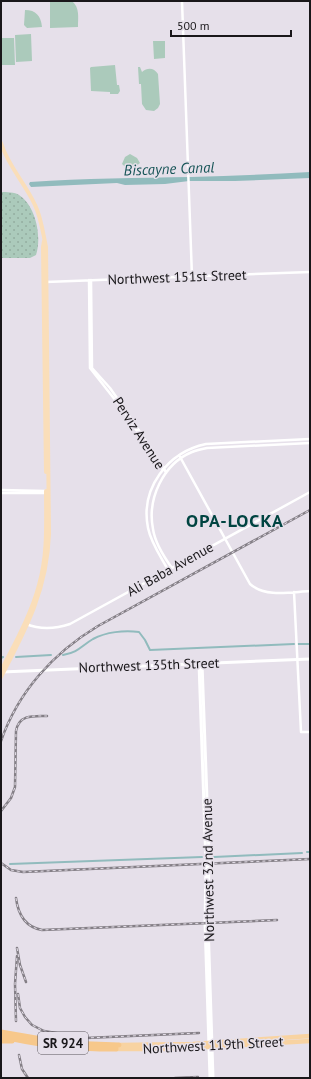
<svg xmlns="http://www.w3.org/2000/svg" width="311" height="1079" font-family="'PT Sans',sans-serif">
  <defs>
    <pattern id="grass-dots" width="8" height="8" patternUnits="userSpaceOnUse"><rect width="8" height="8" fill="#abcabb"/><path d="M2 2h.1M6 6h.1" fill="none" stroke="#93ada0" stroke-width="1.8" stroke-linecap="round"/></pattern>
  </defs>
  <rect width="100%" height="100%" fill="#e6e0ea"/>
  <path fill="url(#grass-dots)" d="M1,192C6,192 15,192 19,195C36,206 42,237 36,255L30,258H1Z"/>
  <path fill="#abcabb" d="M50,1H72C80,8 78,17 78,27L50,28Z
    M25,10C36,10 41,16 42,27L27,28L24,25Z
    M31,34L32,61L16,62L15,35Z
    M1,38H14L15,65H1Z
    M153,41H165V58L154,59Z
    M115,65L117,85H119L120,91L118,94H110V92L91,91L90,68L91,67Z
    M138,67H140L142,72C148,67 154,68 158,74L160,104L158,108L154,111L146,110L142,104L141,84H139Z
    M130,154L137,158L140,163L130,171L122,164L125,157Z"/>
  <path fill="#91bbbd" d="M310,172V178L235,181H189L165,184L125,185L117,183L31,187L29,184L30,182C84,178 138,178 191,177C231,176 270,174 310,172Z"/>
  <g fill="none" stroke-linecap="round" stroke-linejoin="round">
    <path stroke="#91bbbd" stroke-width="2" d="M298,644H310
      M63,655C79,652 81,646 93,639C106,632 124,630 139,632L145,640L150,650L294,644
      M16,657L51,655
      M1,658L3,657
      M307,852H310
      M214,857L302,853
      M10,864L202,857"/>
    <path stroke="#fff" stroke-width="2.5" d="M182,1L192,277
      M89,280L90,368L123,410L163,470
      M91,280L92,368L110,388L124,408L164,468L166,473
      M46,282L310,272
      M179,455L250,584C266,598 291,592 310,591
      M1,490L46,491
      M1,493H46
      M172,568C164,557 155,543 153,529C147,499 163,464 192,452C197,450 202,449 207,448L310,443
      M168,570C161,557 151,543 148,528C140,488 168,452 206,444L310,439
      M294,592L301,732H310
      M26,624C41,630 55,629 70,624L310,492"/>
    <path stroke="#fff" stroke-width="3" d="M199,663L206,864L205,923L210,1078
      M202,663L209,853L208,922L213,1078
      M2,672L310,659"/>
    <path stroke="#fadeb9" stroke-width="4" d="M1,143C8,166 25,183 35,205C41,217 43,233 46,247L49,534C47,590 26,629 1,677
      M44,241L43,247L46,472
      M1,671C15,643 31,615 39,585C48,554 46,522 46,491"/>
    <path stroke="#f8d3a2" stroke-width="4.5" d="M119,1045L193,1044L310,1036
      M116,1049H173L310,1041"/>
    <path stroke="#f7c88b" stroke-width="5" d="M1,1032L65,1043L119,1045
      M1,1036C39,1046 77,1049 116,1049
      M1,1041H12"/>
    <defs>
      <path id="rail" d="M1,741C18,692 53,653 98,626L310,510
        M1,811L11,798L15,787L16,731C19,714 34,716 47,716
        M1,863L11,870L23,872L310,859
        M16,898C18,914 25,927 42,930L277,920
        M17,948L20,965L26,982
        M18,994L20,1008L25,1017L32,1025L44,1031L86,1038L199,1033
        M16,1021L15,984L17,956
        M19,1055L22,1069L28,1078
        M175,1078L198,1077"/>
    </defs>
    <use href="#rail" stroke="#847f86" stroke-width="2.5"/>
    <use href="#rail" stroke="#e6e0ea" stroke-width="1" stroke-dasharray="3" stroke-linecap="butt"/>
  </g>
  <g text-anchor="middle" stroke-width="3" stroke-linejoin="round" paint-order="stroke">
    <rect fill="#e6e0ea" stroke="#565358" stroke-width="1" x="38" y="1032" width="50" height="22" rx="3"/>
    <g font-size="13" font-weight="bold" fill="#19171a">
      <text x="63" y="1048">SR 924</text>
    </g>
    <g font-size="14" fill="#19171a" stroke="#e6e0ea">
      <text transform="translate(177 277) rotate(-2)" y="5">Northwest 151st Street</text>
      <text transform="translate(139 433) rotate(57)" y="5">Perviz Avenue</text>
      <text transform="translate(170 569) rotate(-29)" y="5">Ali Baba Avenue</text>
      <text transform="translate(149 665) rotate(-2)" y="5">Northwest 135th Street</text>
      <text transform="translate(208 870) rotate(-91)" y="5">Northwest 32nd Avenue</text>
      <text transform="translate(213 1045) rotate(-3)" y="5">Northwest 119th Street</text>
    </g>
    <g font-size="15" font-style="italic" fill="#175457" stroke="#e6e0ea">
      <text transform="translate(169 169) rotate(-2)" y="5">Biscayne Canal</text>
    </g>
    <g font-size="18" font-weight="bold" letter-spacing="1" fill="#004441" stroke="#e6e0ea">
      <text x="235" y="527">OPA-LOCKA</text>
    </g>
  </g>
  <rect width="311" height="1079" fill="none" stroke="#19171a" stroke-width="4"/>
  <path d="M171 30v6h120v-6" fill="none" stroke="#19171a" stroke-width="2"/>
  <text x="177" y="30" font-size="12" fill="#19171a" stroke="#e6e0ea" stroke-width="3" paint-order="stroke">500 m</text>
</svg>
